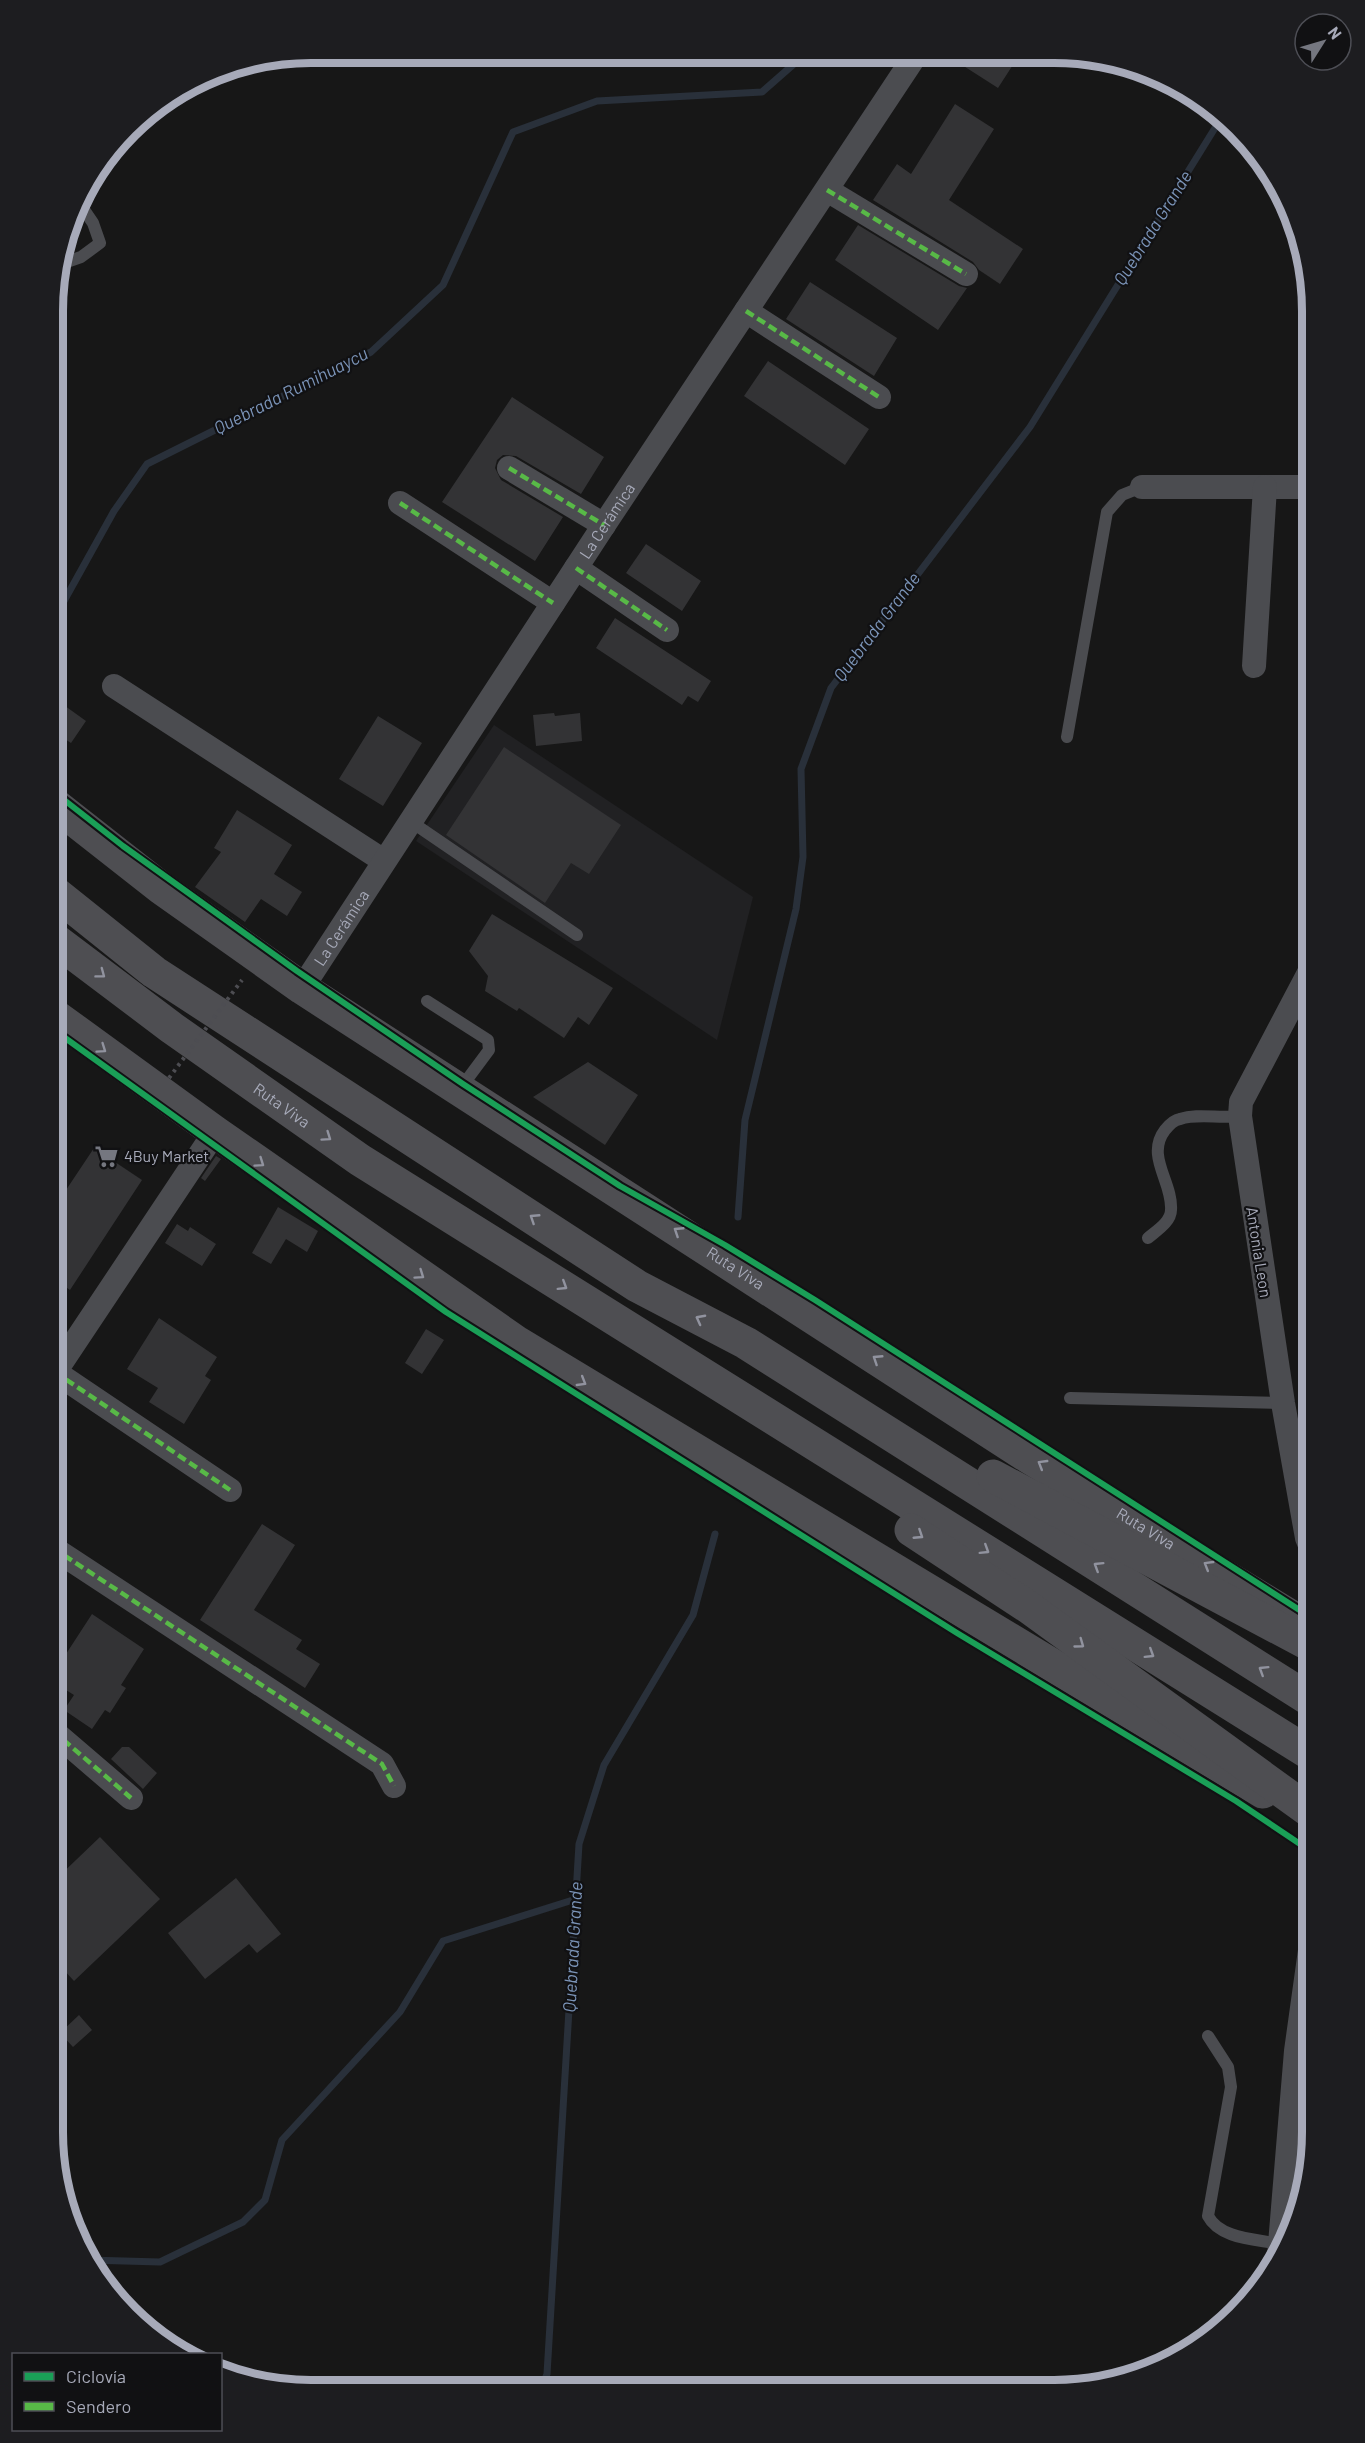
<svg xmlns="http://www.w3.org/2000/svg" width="1365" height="2443" font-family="Barlow,sans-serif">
  <rect width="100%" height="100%" fill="#171717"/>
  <path fill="#212123" d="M494,725L753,897L717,1040L416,841Z"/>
  <path fill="#1c251f" d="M1308,284L1312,311V409H1309Z"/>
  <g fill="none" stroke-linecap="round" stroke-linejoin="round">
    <path stroke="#29303a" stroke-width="7" d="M54,619L114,511L147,464L371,352L443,285L513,132L597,101L762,92L803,56
      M738,1217L745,1120L796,909L803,857L801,769L831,688L1030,427L1223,115
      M88,2260L160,2262L243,2222L265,2200L282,2140L400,2012L443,1941L576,1899
      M541,2389L547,2374L579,1844L604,1765L693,1615L715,1534"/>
  </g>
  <path fill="#333335" d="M948,56L1018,57L998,88Z
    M955,104L994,129L949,200L1023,249L1000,284L979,270L973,262L873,200L897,164L911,174Z
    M858,225L959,286L967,288L938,330L835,260Z
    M810,282L897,338L874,376L786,319Z
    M768,361L869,429L845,465L744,396Z
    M512,397L604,457L581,494L516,456L503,455L497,460L495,468L501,480L563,517L535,561L442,502Z
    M646,544L701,581L682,611L626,573Z
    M615,618L711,681L698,702L688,696L682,705L596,648Z
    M54,698L86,721L71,743L54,732Z
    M554,713L555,716L580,713L582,741L536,746L533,715Z
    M378,716L422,743L383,806L339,779Z
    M504,747L621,825L589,874L571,863L545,903L446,835Z
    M237,810L292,845L274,874L302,892L287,916L261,899L245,922L195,887L221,852L214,848Z
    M492,914L613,988L589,1025L578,1017L564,1038L519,1008L517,1011L485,991L488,976L469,951Z
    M588,1062L638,1095L605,1145L533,1097Z
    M94,1148L142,1180L70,1290L54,1279V1182L66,1190Z
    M216,1156L221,1159L205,1181L201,1178Z
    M278,1207L318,1231L307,1252L286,1239L271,1264L252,1253Z
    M177,1224L188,1231L190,1227L216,1244L202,1266L165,1243Z
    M159,1318L217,1357L205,1376L211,1380L184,1424L149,1402L158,1388L127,1369Z
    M426,1329L444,1340L422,1374L405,1363Z
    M262,1524L295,1545L254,1610L302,1640L296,1649L320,1664L305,1688L200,1620Z
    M92,1614L144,1649L121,1685L126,1688L110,1713L105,1710L92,1729L64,1710L74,1695L53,1682V1674Z
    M122,1747H129L157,1773L143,1789L111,1759Z
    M100,1837L160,1899L74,1981L53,1958V1882Z
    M236,1878L281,1934L257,1953L249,1944L205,1979L168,1933Z
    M79,2015L92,2030L73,2047L60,2033Z"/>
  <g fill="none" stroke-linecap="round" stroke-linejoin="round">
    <path stroke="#4b4c50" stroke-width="12" d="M58,265L81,257L100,243L93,223L78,201
      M1067,737L1107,512L1122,495L1142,487
      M410,821L577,935
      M427,1001L488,1040L489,1050L460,1089
      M1148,1238C1156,1231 1171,1222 1171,1210C1173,1182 1145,1156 1165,1130C1169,1125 1174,1120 1180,1119C1198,1113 1220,1119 1240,1116
      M1070,1398L1283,1403
      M1208,2036L1228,2067L1231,2087L1208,2216C1220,2239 1256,2239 1279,2244"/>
    <g stroke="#4b4c50" stroke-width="24">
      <path d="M827,190L966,274"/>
      <path d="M746,311L879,397"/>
      <path d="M509,468L604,525"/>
      <path d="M1142,487H1312"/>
      <path d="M400,503L553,603"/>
      <path d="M576,568L667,630"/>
      <path d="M1254,666L1265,487"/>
      <path d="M114,686L384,861"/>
      <path id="s1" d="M302,988L604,525L915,56"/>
      <path d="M55,1372L230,1490"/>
      <path d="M53,1375L215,1132"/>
      <path d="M53,1548L382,1764L394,1786"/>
      <path d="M1312,1550L1307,1538L1283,1403L1240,1116L1241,1102L1312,967"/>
      <path d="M53,1731L131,1798"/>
      <path d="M1279,2256L1296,2051L1312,1936"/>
    </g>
    <g stroke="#4e4e52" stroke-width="33">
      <path id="s2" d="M54,804L161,888L302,988L1030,1458L1312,1629"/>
      <path d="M54,1015L215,1132L518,1343L1263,1792"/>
    </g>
    <g stroke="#4e4e52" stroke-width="33">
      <path d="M54,892L154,972L637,1286L746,1343L1312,1701"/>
      <path id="s3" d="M54,939L172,1028L360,1160L1312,1755"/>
      <path d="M993,1476L1312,1646"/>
      <path d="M911,1530L1028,1607L1312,1813"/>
    </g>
    <path stroke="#4d4d52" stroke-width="4" stroke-dasharray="3 4.5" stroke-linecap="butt" d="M169,1078L242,980"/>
    <path stroke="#58b947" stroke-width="4.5" stroke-dasharray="9 4.5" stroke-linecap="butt" d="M827,190L966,274
      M746,311L879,397
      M509,468L604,525
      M400,503L553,603
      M576,568L667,630
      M55,1372L230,1490
      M53,1548L382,1764L394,1786
      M53,1731L131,1798"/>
    <defs>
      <path id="cycleway" d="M54,792L123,846L297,971L463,1084L620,1186L725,1245L815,1300L1312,1618
        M54,1030L446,1312L957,1633L1236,1801L1312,1852"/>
    </defs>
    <use href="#cycleway" stroke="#111113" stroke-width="10"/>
    <use href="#cycleway" stroke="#1a9f57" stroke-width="6"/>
  </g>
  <defs><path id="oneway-chevron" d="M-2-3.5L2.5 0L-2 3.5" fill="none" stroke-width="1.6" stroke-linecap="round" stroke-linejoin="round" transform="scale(1.5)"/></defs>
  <g stroke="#91939f">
    <use href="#oneway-chevron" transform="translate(101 974) rotate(37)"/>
    <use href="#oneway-chevron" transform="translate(102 1049) rotate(35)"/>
    <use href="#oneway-chevron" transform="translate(327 1137) rotate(35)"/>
    <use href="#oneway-chevron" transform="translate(260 1163) rotate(35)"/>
    <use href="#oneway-chevron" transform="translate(534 1218) rotate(-147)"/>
    <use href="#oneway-chevron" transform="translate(678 1231) rotate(-147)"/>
    <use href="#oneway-chevron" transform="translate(420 1275) rotate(35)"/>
    <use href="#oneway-chevron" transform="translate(563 1286) rotate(32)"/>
    <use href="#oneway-chevron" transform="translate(700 1319) rotate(-152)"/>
    <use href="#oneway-chevron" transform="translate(877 1359) rotate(-147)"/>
    <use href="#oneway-chevron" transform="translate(582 1382) rotate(31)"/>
    <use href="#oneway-chevron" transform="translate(1042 1464) rotate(-149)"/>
    <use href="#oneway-chevron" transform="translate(919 1535) rotate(33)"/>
    <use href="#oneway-chevron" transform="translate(985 1550) rotate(32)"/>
    <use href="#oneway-chevron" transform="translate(1208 1565) rotate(-149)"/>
    <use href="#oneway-chevron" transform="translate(1098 1566) rotate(-148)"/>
    <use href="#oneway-chevron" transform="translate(1080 1644) rotate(36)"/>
    <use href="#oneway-chevron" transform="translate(1150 1654) rotate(32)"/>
    <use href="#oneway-chevron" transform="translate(1263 1670) rotate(-148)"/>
  </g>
  <defs>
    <symbol id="supermarket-bare" viewBox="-9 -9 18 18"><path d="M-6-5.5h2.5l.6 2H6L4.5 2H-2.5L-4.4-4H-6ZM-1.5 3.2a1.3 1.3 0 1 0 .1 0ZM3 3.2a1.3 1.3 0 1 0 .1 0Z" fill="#757780" stroke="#111113" stroke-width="2.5" paint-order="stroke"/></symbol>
  </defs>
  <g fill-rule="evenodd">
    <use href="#supermarket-bare" x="90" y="1140" width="33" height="33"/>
  </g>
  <g text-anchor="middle" stroke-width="4.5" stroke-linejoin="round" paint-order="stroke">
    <g font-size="16" fill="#a7aab9" stroke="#111113">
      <text dy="6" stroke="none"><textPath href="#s1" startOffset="558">La Cerámica</textPath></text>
      <text dy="6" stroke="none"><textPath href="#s1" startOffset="72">La Cerámica</textPath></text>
      <text dy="6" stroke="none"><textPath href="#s3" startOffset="282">Ruta Viva</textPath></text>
      <text transform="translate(1259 1252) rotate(81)" y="6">Antonia Leon</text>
      <text dy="6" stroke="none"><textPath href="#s2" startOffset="825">Ruta Viva</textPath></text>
      <text dy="6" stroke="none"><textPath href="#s2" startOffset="1311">Ruta Viva</textPath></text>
    </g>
    <g font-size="16" fill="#a7aab9" stroke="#111113" text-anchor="start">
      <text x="124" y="1162">4Buy Market</text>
    </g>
    <g font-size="18" font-style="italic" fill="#7b94b8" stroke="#111113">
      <text transform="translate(1153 228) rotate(-58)" y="6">Quebrada Grande</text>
      <text transform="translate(291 391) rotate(-27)" y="6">Quebrada Rumihuaycu</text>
      <text transform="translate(877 627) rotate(-53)" y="6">Quebrada Grande</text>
      <text transform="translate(573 1947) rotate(-87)" y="6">Quebrada Grande</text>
    </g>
  </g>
  <path d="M0 0H1365V2443H0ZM311 63H1054A248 248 0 0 1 1302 311V2132A248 248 0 0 1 1054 2380H311A248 248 0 0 1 63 2132V311A248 248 0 0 1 311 63Z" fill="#1d1d20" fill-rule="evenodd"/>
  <path fill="none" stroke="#a7aab9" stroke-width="8" d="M311 63H1054A248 248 0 0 1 1302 311V2132A248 248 0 0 1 1054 2380H311A248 248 0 0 1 63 2132V311A248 248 0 0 1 311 63Z"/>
  <rect x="12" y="2353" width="210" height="78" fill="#111113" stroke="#4d4e55" stroke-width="1.5"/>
  <rect x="24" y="2372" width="30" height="9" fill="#1a9f57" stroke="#4d4e55" stroke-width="1.5"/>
  <text x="66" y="2383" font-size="18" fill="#a7aab9">Ciclovía</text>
  <rect x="24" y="2402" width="30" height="9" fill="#58b947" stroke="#4d4e55" stroke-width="1.5"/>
  <text x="66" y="2413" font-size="18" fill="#a7aab9">Sendero</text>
  <g transform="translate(1323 42) rotate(53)"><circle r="28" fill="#111113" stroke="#4d4e55" stroke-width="1.5"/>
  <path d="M0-4.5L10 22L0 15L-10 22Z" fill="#757780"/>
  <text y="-9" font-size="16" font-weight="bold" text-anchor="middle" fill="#a7aab9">N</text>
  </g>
</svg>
